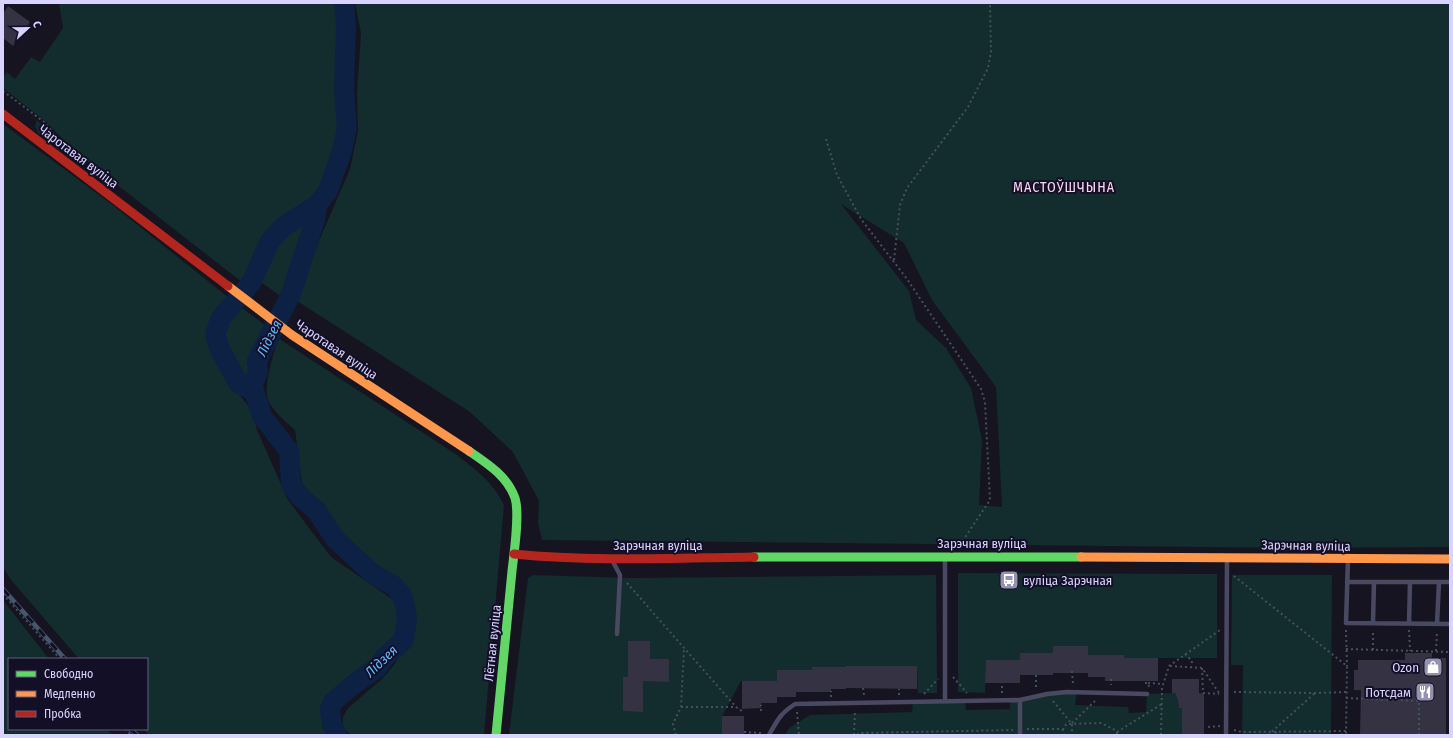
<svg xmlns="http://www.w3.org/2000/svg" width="1453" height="738" font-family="'Fira Sans Condensed',sans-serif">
  <rect width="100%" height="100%" fill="#161421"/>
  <path fill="#132c2d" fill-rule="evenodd" d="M59,3H340L345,63L341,87L342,128L335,156L324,188L314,202L266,234L250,269L246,282L238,279L75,152L46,122L3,88V77L7,72L15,79L31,57L40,62L63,28Z
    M355,3H1450V547L1297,548L542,540L538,523L539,501L513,452L470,412L294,299L350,169L358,131L357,93L361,33ZM841,204L904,243L932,300L996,387L1002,507L979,505L982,440L971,388L946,348L916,320L909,291Z
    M37,120L63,150L39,134L35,126Z
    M3,124L114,206L229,298L218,308L212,324L209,339L222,367L238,393L253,412L257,430L288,500L331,557L398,603L401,625L397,636L383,655L351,679L328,703L329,735H149L143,729H147V659H79L12,581L3,568Z
    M311,220L283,298L258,280L279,245L298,224Z
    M238,305L269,328L255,360V372L251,387L241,381L223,348L218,333L224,320Z
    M278,338L457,455C477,471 492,481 504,505L484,735H351L343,728V717L348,708L382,679L394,665L408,643L414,626L411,597L396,579L347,541L302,483L295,430C288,424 271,409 268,400C263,385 274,354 278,338Z
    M958,573L1217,574V658H1124V655H1088L1087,646H1053V653H1020V660H986L985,693L958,692Z
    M533,575L630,578L936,575L937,693H918L917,666H847L846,667H812V670H777V681H741L722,716V735H509L528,578Z
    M1232,575H1332L1331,735H1242L1243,665H1231Z
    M3,600L49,659H9V729H106L113,735H3Z
    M1077,691L1075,705L1128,707L1129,713L1146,712L1147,694L1175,693L1178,701L1179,708H1182V735H785L789,728L810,715L912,712L913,702L965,701L966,710L1010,709V700Z"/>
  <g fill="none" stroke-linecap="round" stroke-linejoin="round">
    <path stroke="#0d2144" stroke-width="20" d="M254,391L239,384L220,350L215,334L221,318L251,283L270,241L283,227L317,205
      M337,735L332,724L330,709L333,702L354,684L377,668L384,658L404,640L407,618L405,605L401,594L394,586L373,574L335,539L316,510L300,497L291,484L289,451L262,416L254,391L253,382L258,373L257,361L291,294L315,220L317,205L328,191L342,151L347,128L344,90L346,26L344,3"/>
  </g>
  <path fill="#343243" d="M8,6L30,22L13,46L3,38V14Z
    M628,641H650V659H669V682L643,681V712L623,711V677H628Z
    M1053,646H1088V655H1124V658H1158V681H1105V677H1088V673H1053V675H1020V683H985L986,660H1020V653H1053Z
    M1405,653H1432V658H1446V735H1360L1361,690H1354V670H1358V660H1405Z
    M846,666H917V689L846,688V689H831V692H796V697H777V703H761V708L742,709V681H777V670H812V667H846Z
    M1172,679H1199V693L1204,694V735H1182V708H1179L1178,701L1175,693H1172Z
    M722,716H744V735H722Z"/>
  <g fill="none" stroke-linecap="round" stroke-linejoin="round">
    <path stroke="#44505f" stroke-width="2" stroke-dasharray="2 3" stroke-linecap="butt" d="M3,91L44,122L63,144
      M826,139L837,175L861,219L907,279L981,389L985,402L990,500L960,545
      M894,260L900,205L907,188L968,107L988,68L991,52L990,3
      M1234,576L1347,666L1346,735
      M627,583L736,707L742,711
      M3,594L60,659
      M1346,630L1347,666
      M1409,630L1410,651
      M1346,649L1450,652
      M1373,650V631
      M1436,651L1437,631
      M1185,654L1192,661L1191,668
      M1170,666L1202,668L1219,693
      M1202,668L1203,693L1219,694
      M1072,671L1073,684
      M1036,675V690
      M953,677L967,693
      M1111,679V685
      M1145,683H1148L1149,687
      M1148,683L1163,684
      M863,688L864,695
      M1234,692L1316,693L1346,692
      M1002,693V683
      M924,694L938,679
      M899,695V689
      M831,697V691
      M1346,698L1419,701V735
      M1053,701L1072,724V735
      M681,707H736
      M761,711V705
      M797,712L799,735
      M1072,723L1095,701
      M1208,727L1220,726
      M125,729L131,735
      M1027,729H1061L1063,730L1064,735
      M1063,730L1064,726L1067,724L1101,723L1115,730L1118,735
      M1234,730L1242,732L1346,731
      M744,732L761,733
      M1117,732L1162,704
      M1275,732L1279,735
      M676,735L673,724L681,707L684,650
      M854,735L855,710
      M857,735L860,733L1013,730
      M1161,735L1162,688L1169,666L1220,630
      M1268,735L1315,693
      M1341,735L1345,732"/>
    <path stroke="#4a4962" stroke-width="4.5" d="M945,557V701
      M1348,559L1346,623L1450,624
      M612,560L620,575L617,634
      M1347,582H1450
      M1373,623L1374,582
      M1409,624L1410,582
      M1437,624L1439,582
      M1020,700V735
      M769,735C778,719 780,714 795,704L1020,700L1047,694L1067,692L1147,694
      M1226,735L1227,559"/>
    <path stroke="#63d668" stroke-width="9" d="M469,451C488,464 507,476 515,498C520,514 514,553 512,571C507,626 501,680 496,735
      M754,557H1081"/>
    <path stroke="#ff974d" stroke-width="9" d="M228,286L292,335L469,451
      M1081,557L1450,559"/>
    <path stroke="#b3261e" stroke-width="9" d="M3,114L228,286
      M514,554C593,562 674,558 754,557"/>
    <defs>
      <path id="rail" d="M3,589L65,659
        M130,729L137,735"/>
    </defs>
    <use href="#rail" stroke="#43596b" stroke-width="4.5"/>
    <use href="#rail" stroke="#130f26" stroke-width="3" stroke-dasharray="9" stroke-linecap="butt"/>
  </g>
  <defs>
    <symbol id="bus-square" viewBox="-11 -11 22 22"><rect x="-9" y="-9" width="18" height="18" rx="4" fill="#9591b1" stroke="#130f26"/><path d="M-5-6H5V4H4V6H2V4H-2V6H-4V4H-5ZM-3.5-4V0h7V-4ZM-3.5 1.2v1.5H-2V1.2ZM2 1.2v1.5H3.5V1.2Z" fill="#fff"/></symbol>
    <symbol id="shop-square" viewBox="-11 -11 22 22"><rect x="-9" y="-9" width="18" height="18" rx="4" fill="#9591b1" stroke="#130f26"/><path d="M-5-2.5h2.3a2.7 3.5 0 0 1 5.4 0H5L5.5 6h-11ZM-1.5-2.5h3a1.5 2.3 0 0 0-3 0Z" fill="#fff"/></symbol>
    <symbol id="restaurant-square" viewBox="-11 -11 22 22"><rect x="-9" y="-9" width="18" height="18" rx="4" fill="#9591b1" stroke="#130f26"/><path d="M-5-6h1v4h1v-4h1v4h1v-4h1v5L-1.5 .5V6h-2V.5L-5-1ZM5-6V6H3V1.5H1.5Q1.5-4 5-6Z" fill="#fff"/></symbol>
  </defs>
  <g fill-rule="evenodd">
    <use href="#bus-square" x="998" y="569" width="22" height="22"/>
    <use href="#shop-square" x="1422" y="656" width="22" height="22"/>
    <use href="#restaurant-square" x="1414" y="681" width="22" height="22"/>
  </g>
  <g text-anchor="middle" stroke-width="4" stroke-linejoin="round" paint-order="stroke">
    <g font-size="13" fill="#d9d4ff" stroke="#130f26">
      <text transform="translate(79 156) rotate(37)" y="5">Чаротавая вуліца</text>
      <text transform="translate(337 349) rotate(34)" y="5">Чаротавая вуліца</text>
      <text x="982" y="548">Зарэчная вуліца</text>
      <text x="658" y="550">Зарэчная вуліца</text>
      <text transform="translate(1306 545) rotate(1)" y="5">Зарэчная вуліца</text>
      <text transform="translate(492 643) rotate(-84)" y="5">Лётная вуліца</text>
    </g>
    <g font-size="13" fill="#d9d4ff" stroke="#130f26" text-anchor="end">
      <text x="1023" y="585" text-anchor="start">вуліца Зарэчная</text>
      <text x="1419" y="672">Ozon</text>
      <text x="1411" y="697">Потсдам</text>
    </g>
    <g font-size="14" letter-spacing="1" fill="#ffd6f0" stroke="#130f26">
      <text x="1064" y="192">МАСТОЎШЧЫНА</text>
    </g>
    <g font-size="14" font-style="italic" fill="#62b6ff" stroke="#130f26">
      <text transform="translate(269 338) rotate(-63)" y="5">Лідзея</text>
      <text transform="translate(381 661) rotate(-44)" y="5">Лідзея</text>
    </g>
  </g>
  <rect width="1453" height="738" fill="none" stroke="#d9d4ff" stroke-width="8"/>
  <rect x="8" y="658" width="140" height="72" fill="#130f26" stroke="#625e7d"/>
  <rect x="16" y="671" width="20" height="6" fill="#63d668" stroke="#625e7d"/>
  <text x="44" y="678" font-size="12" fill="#d9d4ff">Свободно</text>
  <rect x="16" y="691" width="20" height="6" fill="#ff974d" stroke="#625e7d"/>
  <text x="44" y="698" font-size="12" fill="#d9d4ff">Медленно</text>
  <rect x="16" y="711" width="20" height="6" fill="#b3261e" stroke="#625e7d"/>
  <text x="44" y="718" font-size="12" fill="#d9d4ff">Пробка</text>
  <g transform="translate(28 28) rotate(68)" stroke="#130f26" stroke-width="3" paint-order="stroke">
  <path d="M0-3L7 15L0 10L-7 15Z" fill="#d9d4ff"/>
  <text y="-6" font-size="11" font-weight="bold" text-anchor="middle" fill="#d9d4ff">С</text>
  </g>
</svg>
